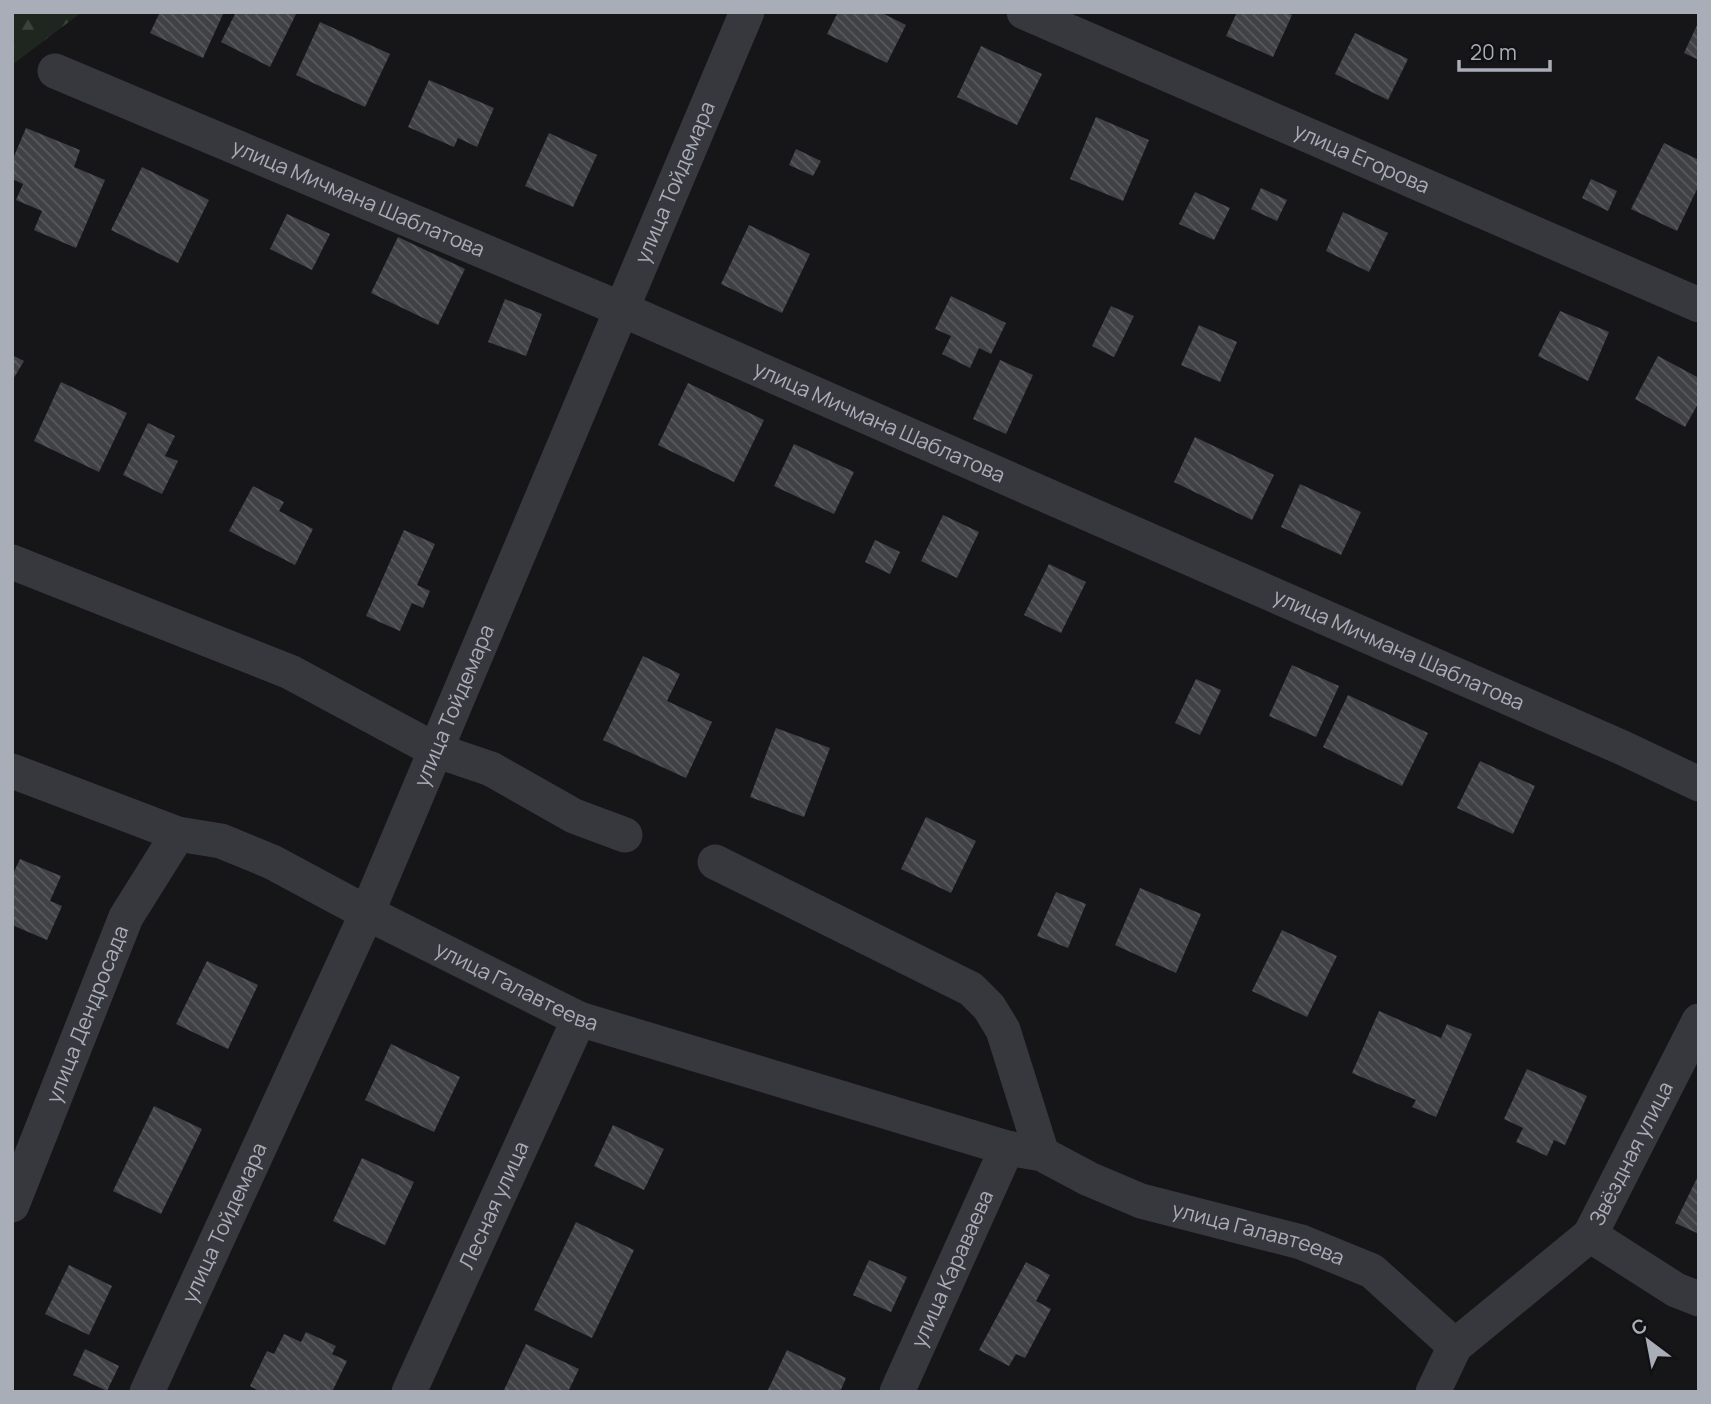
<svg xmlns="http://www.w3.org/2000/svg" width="1711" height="1404" font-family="Manrope,sans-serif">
  <defs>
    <pattern id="forest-firs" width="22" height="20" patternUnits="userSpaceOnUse" patternTransform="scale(1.75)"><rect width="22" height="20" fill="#1e261f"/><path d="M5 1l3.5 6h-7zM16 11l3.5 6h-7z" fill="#3c433d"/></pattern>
    <pattern id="building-back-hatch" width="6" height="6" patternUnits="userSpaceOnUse" patternTransform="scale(1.75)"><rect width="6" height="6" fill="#404145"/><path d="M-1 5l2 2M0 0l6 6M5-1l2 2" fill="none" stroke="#595a5e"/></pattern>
  </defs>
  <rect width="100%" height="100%" fill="#161618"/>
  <path fill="url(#forest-firs)" d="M12,12H82L12,65Z"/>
  <path fill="url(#building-back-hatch)" d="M160,12H224L203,58L150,33Z
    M236,12H297L270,67L221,42Z
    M838,12H880L906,25L887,63L827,34Z
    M1237,12H1285L1292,15L1273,57L1226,36Z
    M1699,21V60L1684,53Z
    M320,22L390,54L365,107L296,75Z
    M1355,33L1408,59L1388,100L1335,74Z
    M981,46L1042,74L1017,125L957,97Z
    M429,80L494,108L477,147L458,138L454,147L408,127Z
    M1096,117L1149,140L1123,201L1070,179Z
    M26,128L80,150L74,167L105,180L76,248L34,230L42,211L16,200L23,184L12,179V161Z
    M549,133L597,155L573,207L525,186Z
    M1664,143L1699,160V185L1677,231L1631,209Z
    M796,149L821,161L813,176L789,165Z
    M142,167L209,200L178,263L111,230Z
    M1591,179L1617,191L1608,211L1582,198Z
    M1261,188L1287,200L1277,221L1251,209Z
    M1195,192L1230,208L1214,240L1179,224Z
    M1343,212L1388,233L1369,272L1326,251Z
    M287,214L330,234L312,270L270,249Z
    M749,225L810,254L782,313L721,284Z
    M398,237L465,269L438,325L371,293Z
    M951,296L1006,323L991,354L979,348L970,368L942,354L951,336L935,329Z
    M505,299L542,314L526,356L488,342Z
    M1111,306L1134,316L1114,357L1092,346Z
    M1560,311L1609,332L1588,381L1538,356Z
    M1199,325L1237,342L1220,382L1181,365Z
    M12,355L24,361L12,381Z
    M1658,356L1699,378V402L1685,427L1635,399Z
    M1000,360L1033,375L1006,434L973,419Z
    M61,382L127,413L99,472L34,441Z
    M688,383L764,420L734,482L658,445Z
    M148,423L175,436L165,456L178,461L162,494L123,475Z
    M1195,437L1274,475L1252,520L1174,482Z
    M794,444L854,472L834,514L774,486Z
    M1300,484L1361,512L1341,555L1281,527Z
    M253,486L284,502L279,511L313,529L295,565L229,531Z
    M943,515L979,532L957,578L921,561Z
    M404,530L435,544L417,585L430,591L423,608L412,603L400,631L366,616Z
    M875,540L900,552L890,574L865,562Z
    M1049,564L1086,582L1061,633L1024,615Z
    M643,656L680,674L667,701L712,722L686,778L603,740Z
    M1292,665L1339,686L1316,737L1269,716Z
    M1196,679L1221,690L1200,735L1175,723Z
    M1348,695L1428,733L1402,786L1323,747Z
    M776,728L830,748L804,817L750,797Z
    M1480,761L1535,786L1513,834L1457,808Z
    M926,817L976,841L951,893L901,869Z
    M20,859L61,876L50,901L62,906L47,940L12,925V876Z
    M1140,888L1201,914L1176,973L1115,945Z
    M1056,892L1086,904L1068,948L1037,936Z
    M1282,930L1337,956L1307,1017L1252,991Z
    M207,961L258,985L228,1049L176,1024Z
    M1379,1011L1441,1038L1447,1024L1472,1034L1436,1117L1412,1107L1416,1100L1352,1073Z
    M391,1044L460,1077L434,1132L365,1100Z
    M1527,1069L1587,1096L1565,1145L1554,1140L1547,1156L1516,1142L1523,1128L1504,1119Z
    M154,1106L202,1129L161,1214L113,1191Z
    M613,1125L664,1149L644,1190L594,1166Z
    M362,1158L414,1182L385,1245L333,1221Z
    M1699,1174V1234L1675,1223Z
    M576,1222L634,1250L592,1338L534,1310Z
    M869,1260L907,1277L891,1312L853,1295Z
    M1026,1262L1050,1275L1036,1301L1051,1309L1025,1358L1016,1354L1009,1366L979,1350Z
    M69,1265L112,1286L89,1335L45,1314Z
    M306,1332L336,1346L332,1354L347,1361L332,1392H261L250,1386L267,1351L274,1354L284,1334L301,1342Z
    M526,1344L579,1369L568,1392H503Z
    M85,1349L119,1366L107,1391L73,1375Z
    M787,1350L846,1378L840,1392H767Z"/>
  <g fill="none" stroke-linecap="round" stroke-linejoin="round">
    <g stroke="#37383d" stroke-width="35">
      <path id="s1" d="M1024,12L1699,305"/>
      <path id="s2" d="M55,71L621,309L1623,748L1699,784"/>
      <path d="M12,562L290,672L435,750L491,769L574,816L625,835"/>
      <path id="s3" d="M12,771L178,834L221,841L272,862L367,913L579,1019L1007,1148L1042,1154L1089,1179L1141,1201L1301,1242L1372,1271L1455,1346"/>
      <path d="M715,862L971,989L989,1007L1003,1030L1042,1154"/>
      <path id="s4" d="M12,1205L126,917L178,834"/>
      <path d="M1590,1235L1676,1290L1699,1299"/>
      <path id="s5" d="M147,1392L367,913L747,12"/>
      <path id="s6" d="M409,1392L579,1019"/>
      <path id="s7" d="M897,1392L1007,1148"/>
      <path id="s8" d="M1433,1392L1455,1346L1590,1235L1699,1021"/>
    </g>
  </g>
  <g text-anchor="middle" stroke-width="7" stroke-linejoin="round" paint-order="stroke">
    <g font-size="21" fill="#a8adb8" stroke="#111113">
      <text dy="7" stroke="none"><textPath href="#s1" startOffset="368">улица Егорова</textPath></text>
      <text dy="7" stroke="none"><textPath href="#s5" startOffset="1320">улица Тойдемара</textPath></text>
      <text dy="7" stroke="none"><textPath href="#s2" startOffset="329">улица Мичмана Шаблатова</textPath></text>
      <text dy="7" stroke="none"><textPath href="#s2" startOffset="896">улица Мичмана Шаблатова</textPath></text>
      <text dy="7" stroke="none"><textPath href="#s2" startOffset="1463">улица Мичмана Шаблатова</textPath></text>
      <text dy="7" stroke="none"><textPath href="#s5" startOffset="752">улица Тойдемара</textPath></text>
      <text dy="7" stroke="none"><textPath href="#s3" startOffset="551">улица Галавтеева</textPath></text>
      <text dy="7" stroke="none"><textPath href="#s4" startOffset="205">улица Дендросада</textPath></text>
      <text dy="7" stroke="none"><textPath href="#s8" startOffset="317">Звёздная улица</textPath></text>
      <text dy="7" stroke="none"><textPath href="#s6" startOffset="205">Лесная улица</textPath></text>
      <text dy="7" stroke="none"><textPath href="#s5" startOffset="186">улица Тойдемара</textPath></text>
      <text dy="7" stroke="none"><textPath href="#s3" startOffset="1335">улица Галавтеева</textPath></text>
      <text dy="7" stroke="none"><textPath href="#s7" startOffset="135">улица Караваева</textPath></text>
    </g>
  </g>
  <rect width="1711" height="1404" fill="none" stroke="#a8adb8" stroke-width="28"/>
  <g transform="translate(1648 1341) rotate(328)" stroke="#111113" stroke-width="5" paint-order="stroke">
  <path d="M0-5L12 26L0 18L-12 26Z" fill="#a8adb8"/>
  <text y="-10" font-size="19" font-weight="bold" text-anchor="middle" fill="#a8adb8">С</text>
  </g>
  <path d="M1459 60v10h91v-10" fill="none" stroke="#a8adb8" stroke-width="3.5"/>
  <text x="1470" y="60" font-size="21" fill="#a8adb8" stroke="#111113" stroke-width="5" paint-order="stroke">20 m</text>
</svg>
